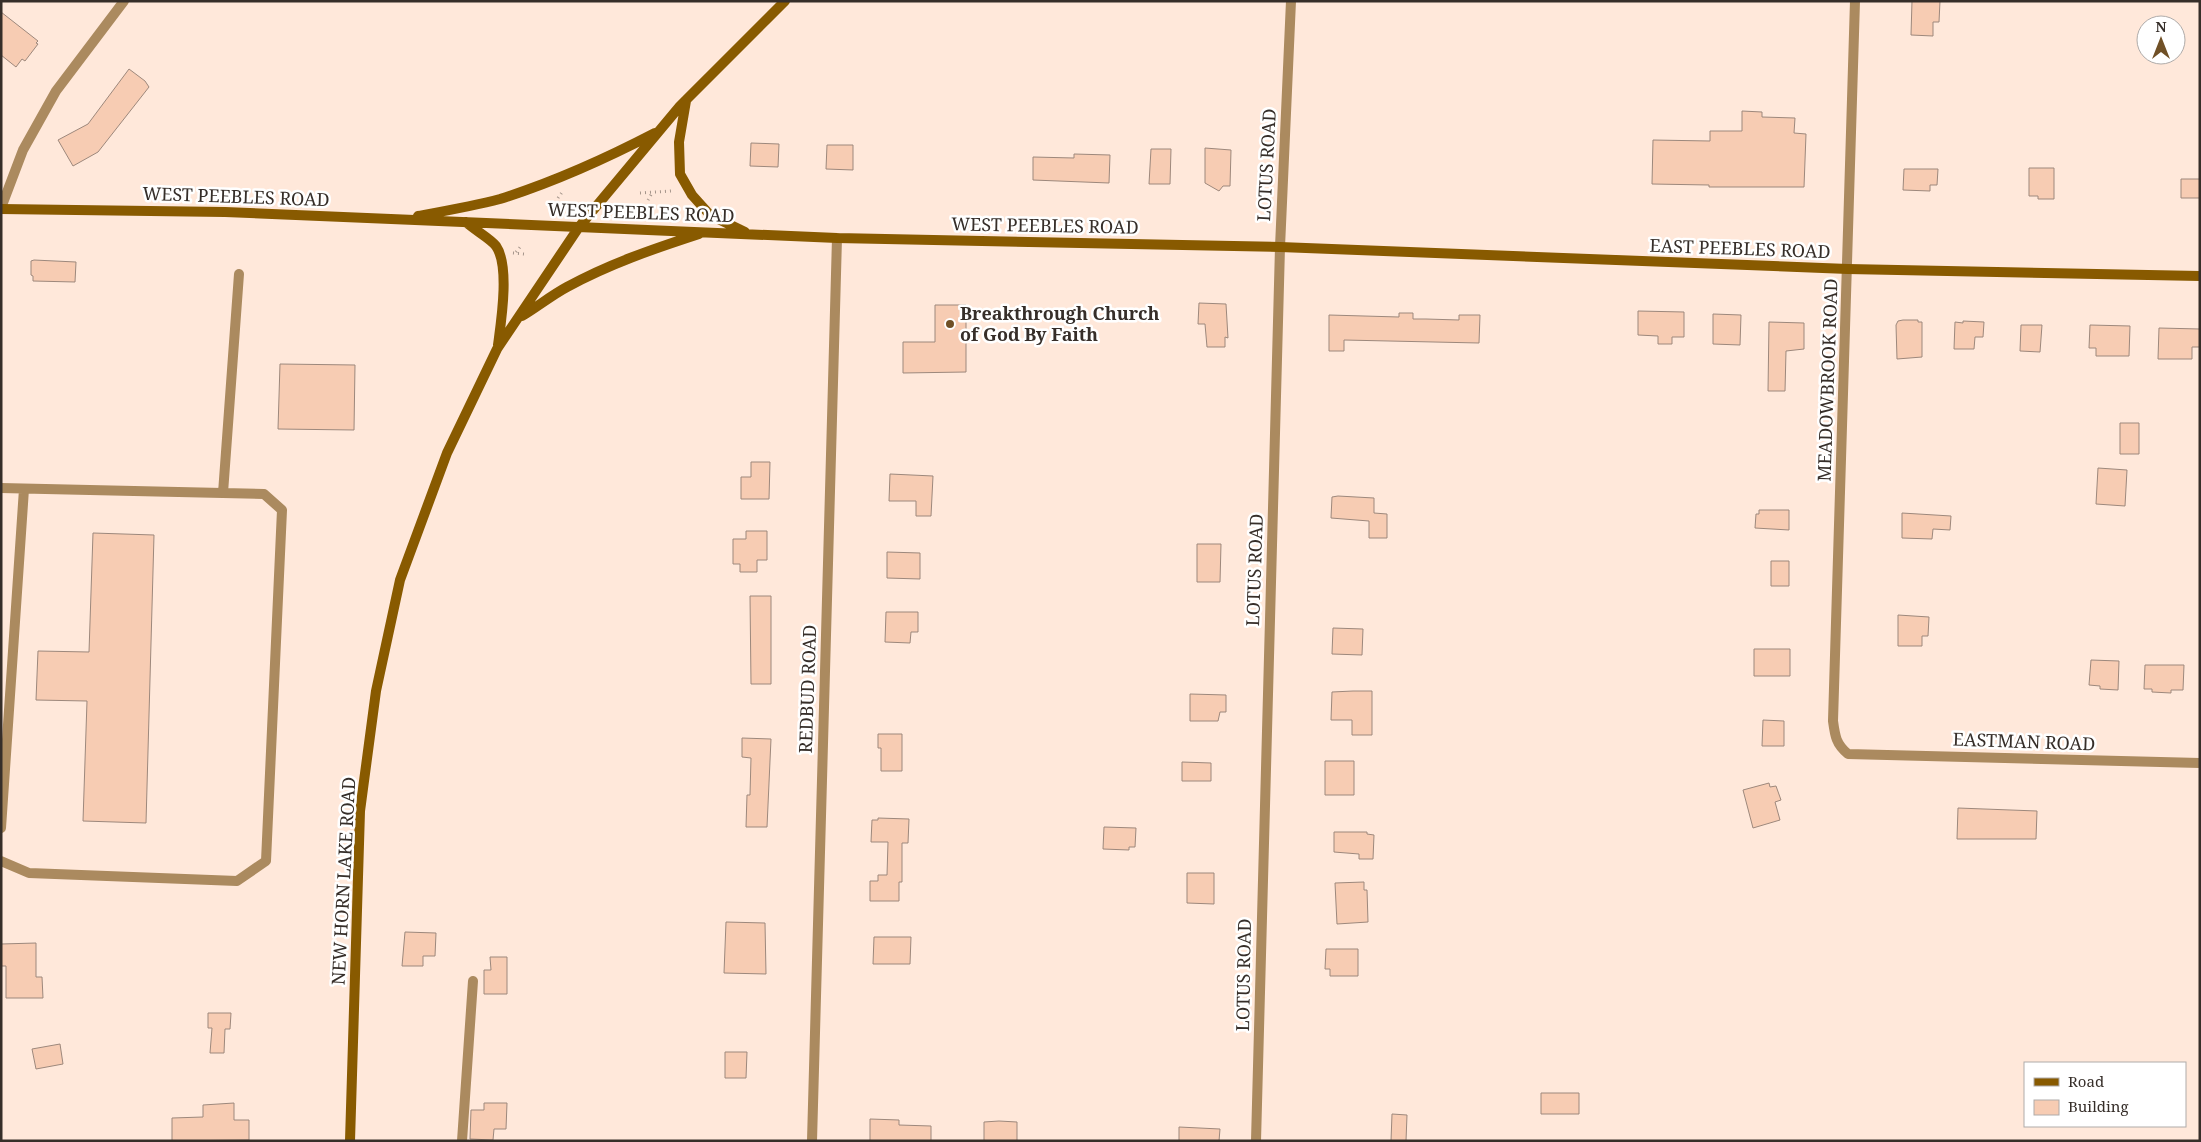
<svg xmlns="http://www.w3.org/2000/svg" width="2201" height="1142" font-family="'Noto Serif',serif">
  <rect width="100%" height="100%" fill="#ffe8da"/>
  <path fill="#f7ccb3" stroke="#9d887c" d="M1912,1H1940L1939,22H1933V36L1911,35Z
    M1,12L38,41L36,43L38,44L25,61L22,59L16,67L1,55Z
    M129,69L145,81L149,87L98,152L73,166L58,140L88,124Z
    M1742,111L1762,112V117L1795,118L1794,133L1806,134L1804,187H1709V185L1652,184L1653,140L1710,141V131H1742Z
    M751,143L779,144L778,167L750,166Z
    M827,145H853V170L826,169Z
    M1205,148L1231,150L1230,186H1223L1219,191L1205,183Z
    M1151,149H1171L1170,184H1149Z
    M1074,154L1110,155L1109,183L1033,180V157L1074,158Z
    M2029,168H2054V199H2038V196H2029Z
    M1904,169H1938L1937,185H1930V191L1903,190Z
    M2181,179H2200V198H2181Z
    M34,260L76,262L75,282L33,281V276L31,275V261Z
    M1199,303L1226,304L1228,338L1225,337V347H1207L1205,324H1198Z
    M935,305H966V372L903,373V342H935Z
    M1638,311L1684,312V337H1672V344H1658V336L1638,335Z
    M1399,313H1413V319H1426L1459,320V315H1480L1479,343L1344,340V351H1329V315L1399,317Z
    M1713,314L1741,315L1740,345L1713,344Z
    M1903,320H1918V322H1922V357L1897,359L1896,325L1898,321Z
    M1963,321L1984,322L1983,337H1975L1974,349H1954L1955,322L1963,323Z
    M1769,322L1804,323V349L1786,351L1785,391H1768Z
    M2021,325H2042L2040,352L2020,351Z
    M2090,325L2130,326L2129,356H2096V348H2089Z
    M2159,328L2200,329V347H2192V359H2158Z
    M280,364L355,365L354,430L278,429Z
    M2120,423H2139V454H2120Z
    M751,462H770L769,499H741V477H751Z
    M2098,468L2127,470L2125,506L2096,504Z
    M890,474L933,476L931,516H916V501H889Z
    M1338,496L1374,498V513L1387,514V538H1369V521L1331,518L1332,497Z
    M1759,510H1789V530L1755,528L1756,514H1759Z
    M1902,513L1951,516L1950,530L1933,529L1932,539L1902,538Z
    M746,531H767V560H757V572H740V564H733V539H746Z
    M93,533L154,535L146,823L83,821L87,701L36,700L38,651L89,652Z
    M1197,544H1221L1220,582H1197Z
    M887,552L920,553V579L887,578Z
    M1771,561H1789V586H1771Z
    M750,596H771V684H751Z
    M886,612H918V632H911L910,643L885,642Z
    M1898,615L1929,617L1928,636H1922V646H1898Z
    M1333,628L1363,629L1362,655L1332,654Z
    M1754,649H1790V676H1754Z
    M2091,660L2119,661L2118,690L2100,689V686L2089,685Z
    M2145,665H2184L2183,690H2171V693L2152,692V689H2144Z
    M1353,691H1372V735H1352V720H1331L1332,692Z
    M1190,694L1226,695V712H1220L1218,721H1190Z
    M1763,720L1784,721V746H1762Z
    M878,734H902V771H881V748H878Z
    M742,738L771,739L767,827H746L747,795H750L751,758L742,757Z
    M1325,761H1354V795H1325Z
    M1182,762L1211,763V781H1182Z
    M1769,783L1770,787L1776,786L1781,800L1775,802L1780,820L1753,828L1743,790Z
    M1958,808L2037,811L2036,839H1957Z
    M878,818L909,819L908,843H902V882H899V901H870V881H878V875H887L888,842H871L872,820H878Z
    M1104,827L1136,828L1135,847H1129V850L1103,849Z
    M1334,832H1367V834L1374,835L1373,859H1359V854L1334,852Z
    M1187,873H1214V904L1187,903Z
    M1364,882V890H1367L1368,922L1337,924L1335,883Z
    M726,922L765,923L766,974L724,973Z
    M405,932L436,933L435,956H423V966H402Z
    M874,937H911L910,964H873Z
    M36,943V977H42L43,998H6V966H1V944Z
    M1326,949H1358V976H1330V969H1325Z
    M490,957H507V994H484V970H491Z
    M208,1013H231L230,1029H225L224,1053H210L212,1028H208Z
    M60,1044L63,1064L36,1069L32,1049Z
    M725,1052H747L746,1078H725Z
    M1541,1093H1579V1114H1541Z
    M234,1103V1120H249V1140L172,1141V1118L203,1117V1105Z
    M484,1103H507L506,1129H494L493,1140L470,1139L471,1110H484Z
    M1392,1114L1407,1115L1406,1141H1391Z
    M870,1119L899,1120V1125L931,1126V1141H870Z
    M999,1121L1017,1122V1141H984V1122Z
    M1179,1127L1220,1129L1219,1141H1179Z"/>
  <g fill="none" stroke-linecap="round" stroke-linejoin="round">
    <path stroke="#a4948a" stroke-width="3" stroke-dasharray="1 4" stroke-linecap="butt" d="M640,193L671,191
      M558,198L563,191
      M648,200L652,193
      M516,252L521,246
      M513,253L524,254"/>
    <path stroke="#ab8a5f" stroke-width="10" d="M1,488L264,494L282,510L266,861L237,881L29,873L1,861
      M223,493L239,274
      M1,828L24,489
      M462,1141L473,981"/>
    <path stroke="#ab8a5f" stroke-width="10" d="M1855,1L1833,721C1835,736 1836,744 1848,754L2200,763
      M1,208L23,150L56,91L124,1
      M812,1141L837,238
      M1256,1141L1280,247L1291,1"/>
    <path stroke="#885a00" stroke-width="10" d="M686,101L679,142L680,174L692,195L710,215L745,232
      M1,209L225,212L837,238L1280,247L1848,269L2200,276
      M418,216C445,211 473,206 500,199C554,182 605,159 655,133
      M466,222C473,229 491,239 496,246C510,266 501,322 498,345
      M522,316C537,307 552,295 567,287C609,264 653,249 699,234
      M350,1141L360,811L376,691L400,580L447,453L497,349L579,227L680,106L785,1"/>
  </g>
  <circle fill="#705026" stroke="#fff" stroke-width="2" cx="950" cy="324" r="5"/>
  <g text-anchor="middle" stroke-width="5" stroke-linejoin="round" paint-order="stroke">
    <g font-size="18" fill="#362e29" stroke="#fff">
      <text transform="translate(1267 165) rotate(-87)" y="6">LOTUS ROAD</text>
      <text transform="translate(236 197) rotate(2)" y="6">WEST PEEBLES ROAD</text>
      <text transform="translate(641 213) rotate(2)" y="6">WEST PEEBLES ROAD</text>
      <text transform="translate(1045 226) rotate(1)" y="6">WEST PEEBLES ROAD</text>
      <text transform="translate(1740 249) rotate(2)" y="6">EAST PEEBLES ROAD</text>
      <text transform="translate(1828 380) rotate(-88)" y="6">MEADOWBROOK ROAD</text>
      <text transform="translate(1255 570) rotate(-88)" y="6">LOTUS ROAD</text>
      <text transform="translate(808 689) rotate(-88)" y="6">REDBUD ROAD</text>
      <text transform="translate(2024 742) rotate(2)" y="6">EASTMAN ROAD</text>
      <text transform="translate(344 881) rotate(-87)" y="6">NEW HORN LAKE ROAD</text>
      <text transform="translate(1244 975) rotate(-89)" y="6">LOTUS ROAD</text>
    </g>
    <g font-size="18" font-weight="bold" fill="#362e29" stroke="#fff" text-anchor="start">
      <text x="960" y="320">Breakthrough Church<tspan x="960" dy="21">of God By Faith</tspan></text>
    </g>
  </g>
  <rect width="2201" height="1142" fill="none" stroke="#362e29" stroke-width="5"/>
  <rect x="2024" y="1062" width="162" height="65" fill="#ffffff" stroke="#afaba9"/>
  <rect x="2034" y="1078" width="25" height="8" fill="#885a00" stroke="#afaba9"/>
  <text x="2068" y="1087" font-size="15" fill="#362e29">Road</text>
  <rect x="2034" y="1100" width="25" height="15" fill="#f7ccb3" stroke="#afaba9"/>
  <text x="2068" y="1112" font-size="15" fill="#362e29">Building</text>
  <g transform="translate(2161 40)"><circle r="24" fill="#ffffff" stroke="#afaba9"/>
  <path d="M0-4L9 19L0 12L-9 19Z" fill="#705026"/>
  <text y="-8" font-size="14" font-weight="bold" text-anchor="middle" fill="#362e29">N</text>
  </g>
</svg>
